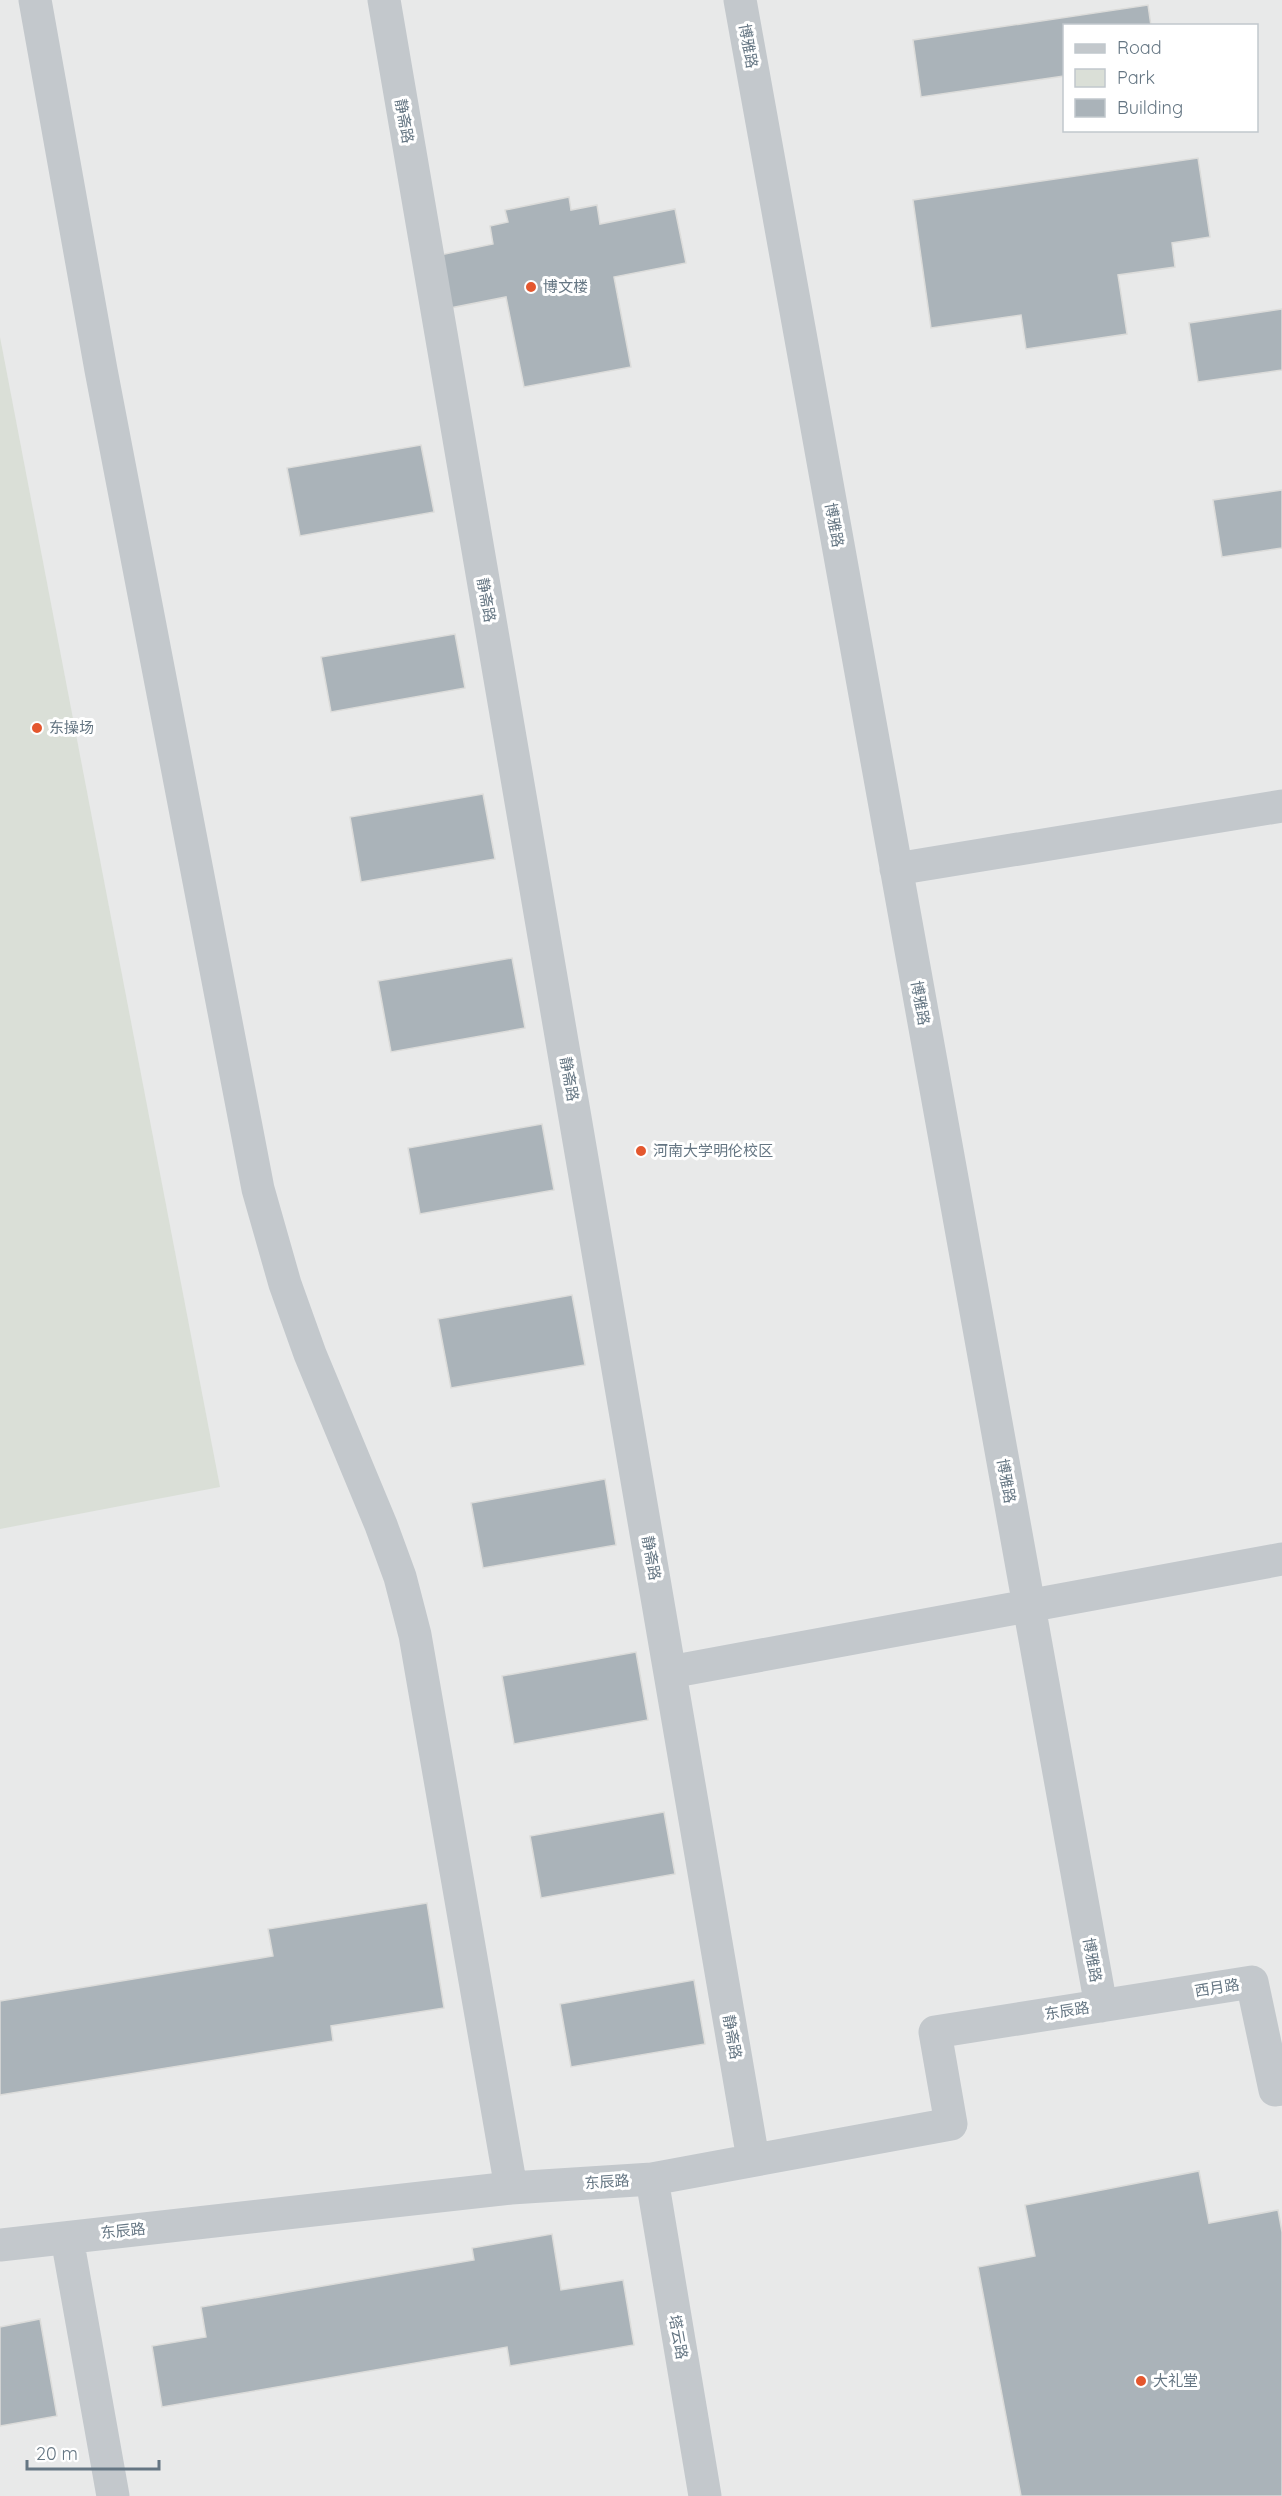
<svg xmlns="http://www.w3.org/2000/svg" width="1282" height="2496" font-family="Quicksand,'Noto Sans SC',sans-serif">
  <rect width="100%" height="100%" fill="#fafaf8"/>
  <path fill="#e8e9e9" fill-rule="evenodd" d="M0,0H1282V2232L1278,2210L1209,2223L1199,2171L1025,2205L1035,2256L978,2267L1021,2496H0ZM1064,26H1256V130H1064Z"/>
  <path fill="#dadfd7" d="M0,337L220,1487L0,1529Z"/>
  <path fill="#aab3b9" stroke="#dcdcda" stroke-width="1.5" d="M1148,5L1151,26H1064V76L921,97L913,40Z
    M1198,158L1210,237L1172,243L1175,267L1118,275L1127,334L1026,349L1021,315L931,328L913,200Z
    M569,197L571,210L597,205L600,224L675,209L686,263L614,277L631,367L524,387L506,297L450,308L440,255L493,244L490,226L508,222L505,210Z
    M1282,309V370L1198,382L1189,323Z
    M421,445L434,512L300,536L287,468Z
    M1282,490V548L1222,557L1213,500Z
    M455,634L465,688L331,712L321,657Z
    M483,794L495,859L361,882L350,817Z
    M512,958L525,1028L391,1052L378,981Z
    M542,1124L554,1190L420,1214L408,1148Z
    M572,1295L585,1365L451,1388L438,1319Z
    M605,1479L616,1545L483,1568L471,1503Z
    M636,1652L648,1720L514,1744L502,1676Z
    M664,1812L675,1874L541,1898L530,1836Z
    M427,1903L444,2008L331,2026L333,2041L0,2095V2001L273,1956L268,1929Z
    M694,1980L705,2044L571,2067L560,2004Z
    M1199,2171L1209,2223L1278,2210L1282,2232V2496H1021L978,2267L1035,2256L1025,2205Z
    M552,2234L561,2290L623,2280L634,2345L510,2366L507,2347L162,2407L152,2346L206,2337L201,2307L474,2260L472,2248Z
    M40,2319L57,2416L0,2426V2327Z"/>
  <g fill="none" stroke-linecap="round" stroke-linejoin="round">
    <path stroke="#c3c8cc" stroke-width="33" d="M35,0L101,370L258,1189L285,1284L310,1354L381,1525L400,1577L415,1635L511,2188
      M384,0L753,2159
      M740,0L1101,2006
      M896,869L1282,806
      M670,1672L1282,1559
      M652,2179L705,2496
      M67,2238L113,2496
      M0,2245L511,2188L652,2179L951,2124L935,2032L1252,1982L1275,2090L1282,2089"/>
  </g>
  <g fill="#e4572e" stroke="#fff" stroke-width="2">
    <circle cx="531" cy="287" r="6"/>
    <circle cx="37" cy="728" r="6"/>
    <circle cx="641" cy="1151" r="6"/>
    <circle cx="1141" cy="2381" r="6"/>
  </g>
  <g text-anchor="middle" stroke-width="6" stroke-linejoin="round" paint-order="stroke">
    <g font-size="15" fill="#657683" stroke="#fff">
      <text transform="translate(748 46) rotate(80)" y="5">博雅路</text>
      <text transform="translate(404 121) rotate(80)" y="5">静斋路</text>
      <text transform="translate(834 525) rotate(80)" y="5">博雅路</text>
      <text transform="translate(486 600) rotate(80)" y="5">静斋路</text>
      <text transform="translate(920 1003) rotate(80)" y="5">博雅路</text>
      <text transform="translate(569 1079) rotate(80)" y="5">静斋路</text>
      <text transform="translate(1006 1481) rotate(80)" y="5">博雅路</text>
      <text transform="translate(651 1558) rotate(80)" y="5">静斋路</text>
      <text transform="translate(1092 1960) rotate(80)" y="5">博雅路</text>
      <text transform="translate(1217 1988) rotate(-9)" y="5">西月路</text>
      <text transform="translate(1067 2011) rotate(-9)" y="5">东辰路</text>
      <text transform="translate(732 2037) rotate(80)" y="5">静斋路</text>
      <text transform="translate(607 2182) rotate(-4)" y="5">东辰路</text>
      <text transform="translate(123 2231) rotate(-6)" y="5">东辰路</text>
      <text transform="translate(678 2337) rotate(80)" y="5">塔云路</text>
    </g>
    <g font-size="15" fill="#657683" stroke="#fff" text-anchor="start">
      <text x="543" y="292">博文楼</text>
      <text x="49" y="733">东操场</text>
      <text x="653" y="1156">河南大学明伦校区</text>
      <text x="1153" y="2386">大礼堂</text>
    </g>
  </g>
  <rect x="1063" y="24" width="195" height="108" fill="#ffffff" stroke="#c1c8cd" stroke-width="1.5"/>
  <rect x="1075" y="44" width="30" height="9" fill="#c3c8cc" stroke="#c1c8cd" stroke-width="1.5"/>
  <text x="1117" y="54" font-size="18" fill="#657683">Road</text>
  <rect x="1075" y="69" width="30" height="18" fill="#dadfd7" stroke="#c1c8cd" stroke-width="1.5"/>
  <text x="1117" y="84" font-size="18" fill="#657683">Park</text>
  <rect x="1075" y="99" width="30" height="18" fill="#aab3b9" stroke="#c1c8cd" stroke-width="1.5"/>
  <text x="1117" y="114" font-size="18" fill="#657683">Building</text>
  <path d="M27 2460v9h132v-9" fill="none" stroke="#657683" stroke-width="3"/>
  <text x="36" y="2460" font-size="18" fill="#657683" stroke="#ffffff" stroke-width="4.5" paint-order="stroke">20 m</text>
</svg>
